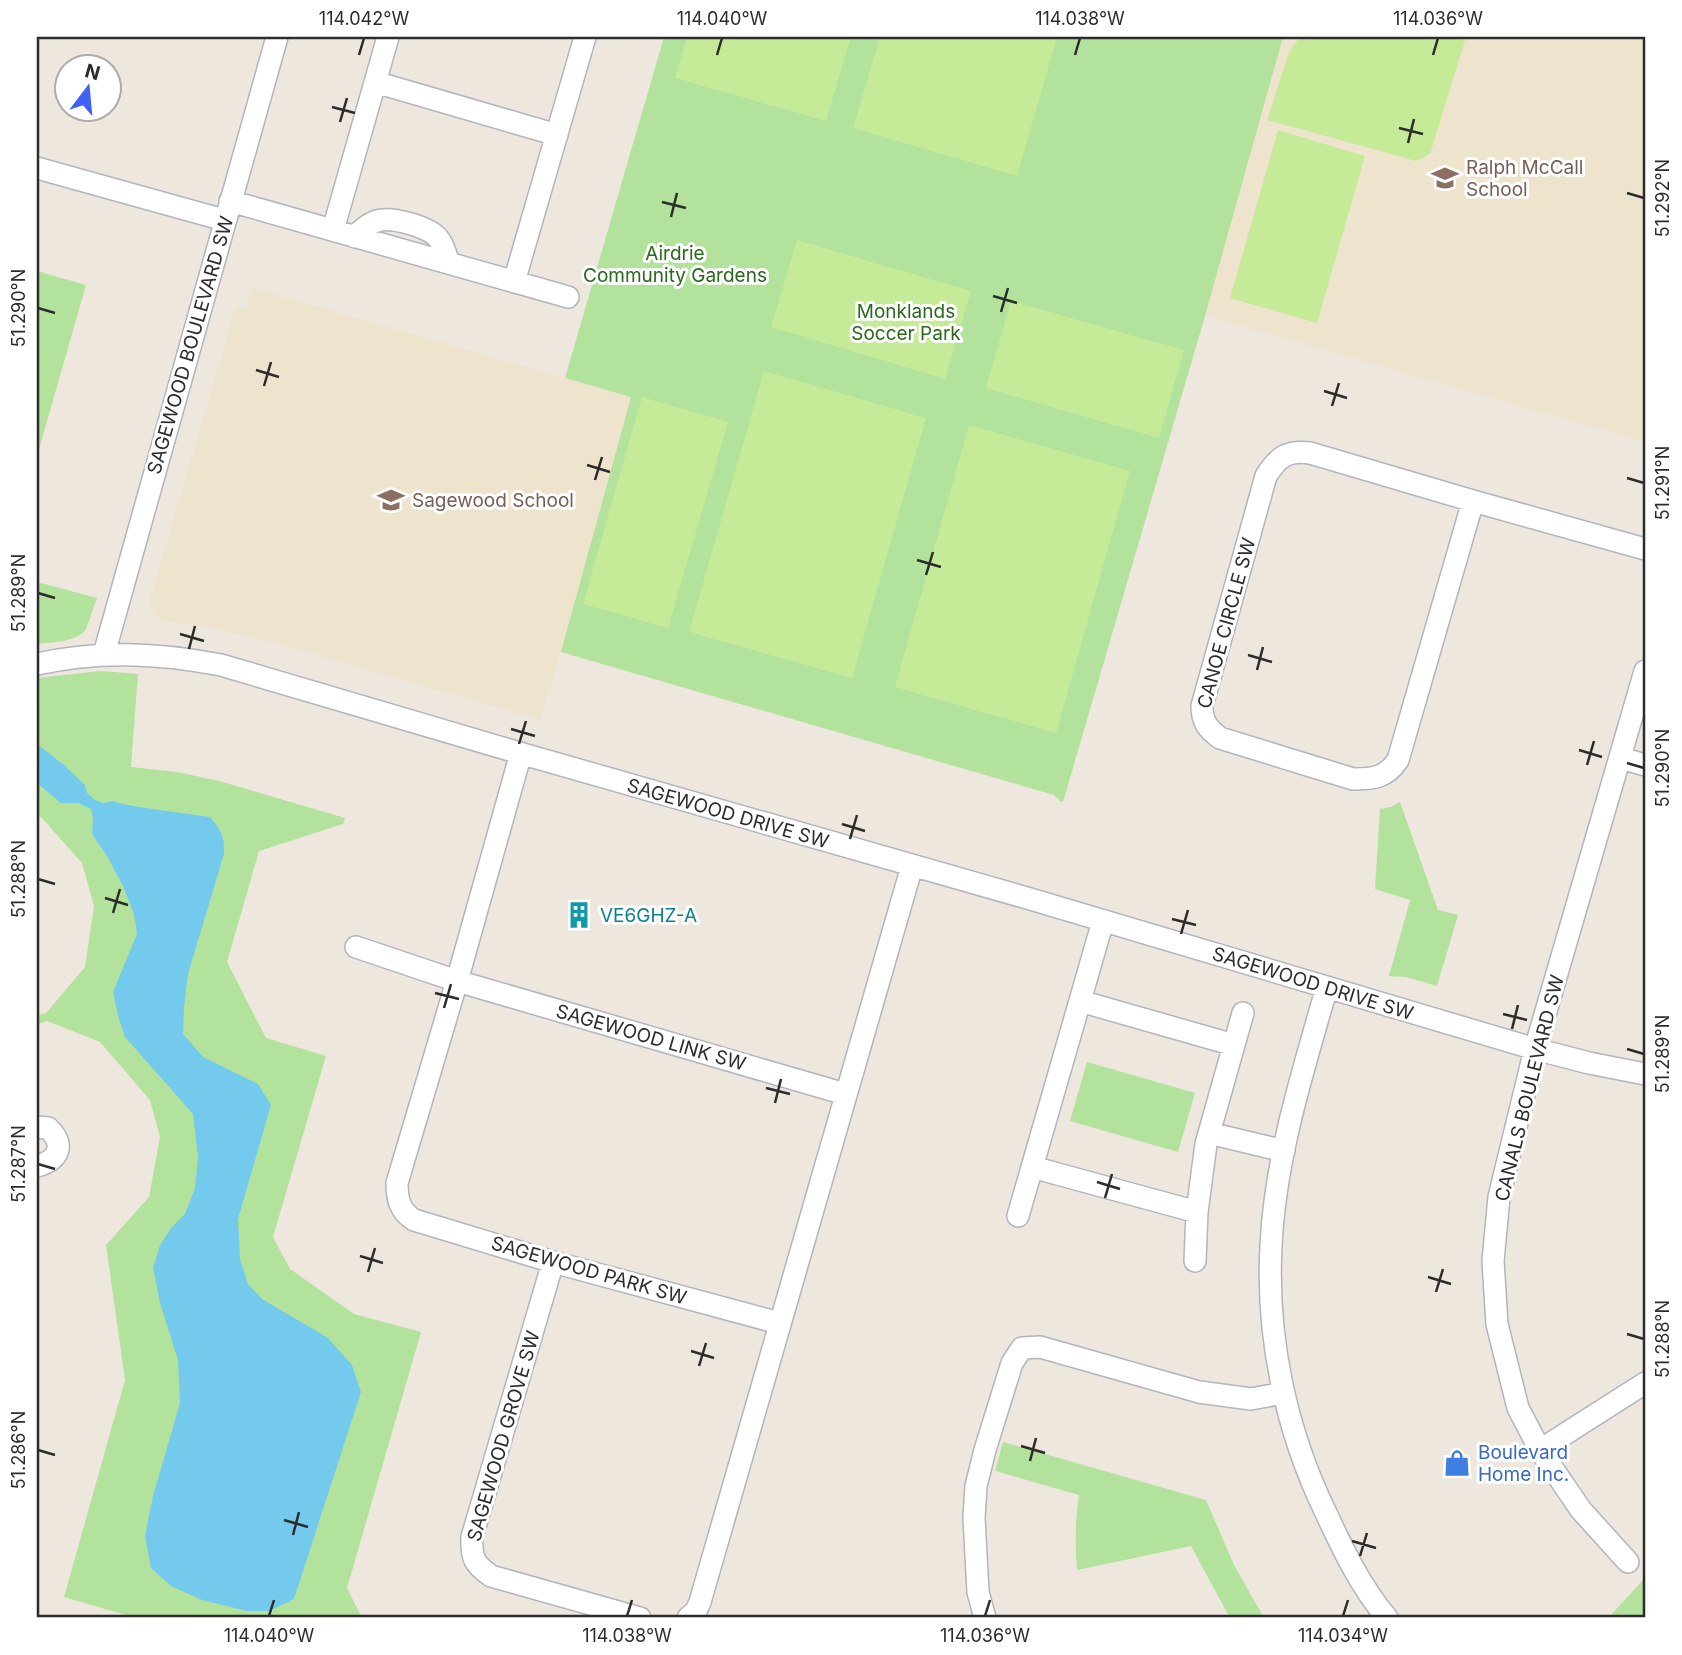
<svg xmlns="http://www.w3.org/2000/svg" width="1682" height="1655" font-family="Inter,sans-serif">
  <rect width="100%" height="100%" fill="#ede7de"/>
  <path fill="#eee4ce" d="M1283,37H1638L1645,39V442L1205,316Z
    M253,288L631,397L561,652L540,720L278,644L212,628L159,620L149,602L236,306L246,308Z"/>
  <path fill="#b2e29c" d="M664,37H1283L1205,316L1063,802L1060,801L1054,795L561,652L631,397L565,378Z
    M37,271L86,285L37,456Z
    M37,582L97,598L86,629C75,643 53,642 37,644Z
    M101,671L138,674L131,767L177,772L219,781L345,818L343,824L259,851L227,962L266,1038L326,1056L273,1237L290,1269L354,1314L421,1332L347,1588L362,1618H136L64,1597L125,1380L106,1245L149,1197L160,1137L150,1100L100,1042L47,1021L37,1024V1015L46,1013L85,967L94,906L82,863L42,818L37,816V678Z
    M1400,802L1438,910L1458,915L1437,986L1406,977L1389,976L1410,900L1375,889L1380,809L1391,807Z
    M1087,1062L1195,1093L1178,1152L1070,1121Z
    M1003,1442L1206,1500L1234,1565L1264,1618H1230L1191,1546L1077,1570C1075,1544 1075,1521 1079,1495L995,1471Z
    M1645,1578V1618H1608Z"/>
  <path fill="#c5ea98" d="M687,37H851L826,121L675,78Z
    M880,37H1057L1017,176L853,128Z
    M1300,37H1466L1430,154L1416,161L1267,120L1289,52Z
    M1278,130L1365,156L1317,323L1230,298Z
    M797,240L971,291L945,379L771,327Z
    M1011,301L1184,350L1159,438L986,388Z
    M764,371L926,418L852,678L689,632Z
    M642,397L728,422L668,628L583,604Z
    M969,425L1130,471L1056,733L895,687Z"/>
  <path fill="#73caed" d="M37,744L64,765L85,785L87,793L95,800L103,803L113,801L122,804L152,809L210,817C221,830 225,837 224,854L188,974L184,1007L183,1034L203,1057L258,1084L271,1105L238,1219L240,1259L248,1284L262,1299L328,1338L352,1365L361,1392L294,1599L269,1611H247L202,1600L171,1586L151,1568L145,1536L153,1496L180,1403L178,1360L160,1303L153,1268L160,1245L171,1228L185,1214L195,1188L198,1157L193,1114L125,1037L118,1016L113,992L137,934L134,914L123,886L107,856L92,834L93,819L91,809L79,803H61L37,783Z"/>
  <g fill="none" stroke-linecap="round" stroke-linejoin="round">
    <defs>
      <path id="minor" d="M375,82L557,135
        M37,168L224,220
        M230,201L568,297
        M333,230L388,37
        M355,237C361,230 368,224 377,221C391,216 429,227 438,238C444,245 446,255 449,263
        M514,282L585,37
        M1473,501L1398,760C1386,778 1373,779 1353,779L1220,738C1208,729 1202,722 1202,706L1266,476C1278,457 1287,450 1310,453L1473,501L1645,549
        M104,654L277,37
        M37,664C100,650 158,653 221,665L523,754L1027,898L1535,1049L1589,1063L1645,1074
        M521,753L457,981L397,1183C397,1200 400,1211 414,1220L553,1262L779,1323
        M1621,758L1645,765
        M356,947L457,981L845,1094
        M1327,987C1303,1071 1275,1158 1271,1246C1266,1337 1286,1431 1326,1513C1343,1550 1361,1587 1387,1618
        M1080,1001L1234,1045
        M37,1127L48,1128C66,1145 59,1160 37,1166
        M1209,1133L1284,1151
        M1032,1167L1197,1212
        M1018,1216L1103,921
        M1195,1261L1197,1212L1206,1144L1243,1013
        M553,1262L472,1537C471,1558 474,1564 491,1576L640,1618
        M1540,1450L1645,1383
        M1628,1562L1581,1510L1540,1450L1518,1408L1497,1324L1493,1261L1499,1197L1535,1049L1645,671
        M688,1618L696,1611L700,1602L912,866
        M985,1618L978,1592L974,1518L976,1486L985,1450L1012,1363L1022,1348L1040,1347L1199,1392L1251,1399L1283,1393"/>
    </defs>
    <use href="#minor" stroke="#b2b4bf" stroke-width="24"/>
    <use href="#minor" stroke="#fff" stroke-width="21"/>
  </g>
  <path fill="none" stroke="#2c2c2c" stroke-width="2.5" d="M359,55L364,38M717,55L722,38M1075,55L1080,38M1433,55L1438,38M332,107L355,113M340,122L347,98M1399,128L1423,134M1408,143L1414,119M1627,193L1644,198M662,202L686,208M671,217L677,193M993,296L1017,303M38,308L55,313M1001,312L1008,288M256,370L279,377M264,386L271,362M1324,391L1347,398M1332,406L1339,383M587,465L610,472M1627,478L1644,483M595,480L602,457M917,560L941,567M926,575L933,552M38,593L55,598M180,634L204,641M189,649L195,626M1248,655L1272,662M1257,670L1263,647M511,729L535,736M519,744L526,721M1579,750L1602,757M1627,763L1644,768M1587,765L1594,741M842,824L865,831M850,839L857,815M38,879L55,884M105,898L128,905M113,913L120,889M1172,919L1196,925M1181,934L1188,910M435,993L459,999M444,1008L451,984M1503,1014L1527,1020M1512,1029L1518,1005M1627,1049L1644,1054M766,1088L790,1094M775,1103L781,1079M38,1164L55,1169M1097,1182L1120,1189M1105,1198L1112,1174M360,1256L383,1263M368,1272L375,1248M1428,1277L1451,1284M1436,1292L1443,1269M1627,1334L1644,1339M691,1351L714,1358M699,1366L706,1343M1021,1446L1045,1453M38,1450L55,1455M1030,1461L1036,1438M284,1520L308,1527M293,1535L299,1512M1352,1541L1376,1548M1360,1556L1367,1533M269,1616L274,1600M627,1616L632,1600M985,1616L990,1600M1343,1616L1348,1600"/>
  <defs>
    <symbol id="school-bare" viewBox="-9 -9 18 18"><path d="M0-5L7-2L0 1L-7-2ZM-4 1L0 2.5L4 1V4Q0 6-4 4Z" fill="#8d6e63" stroke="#fff" stroke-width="2.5" paint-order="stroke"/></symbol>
    <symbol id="building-bare" viewBox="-9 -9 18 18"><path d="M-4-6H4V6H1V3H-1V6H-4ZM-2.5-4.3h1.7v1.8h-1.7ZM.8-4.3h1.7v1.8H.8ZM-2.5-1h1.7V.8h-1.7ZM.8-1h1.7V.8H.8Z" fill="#0f9aa8" stroke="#fff" stroke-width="2.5" paint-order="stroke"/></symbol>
    <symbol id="shop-bare" viewBox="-9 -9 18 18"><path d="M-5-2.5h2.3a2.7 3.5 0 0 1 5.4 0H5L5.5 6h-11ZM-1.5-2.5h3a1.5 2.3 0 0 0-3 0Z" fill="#3f7fe0" stroke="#fff" stroke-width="2.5" paint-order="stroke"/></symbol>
  </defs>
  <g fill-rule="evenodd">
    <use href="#school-bare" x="1426" y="159" width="38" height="38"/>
    <use href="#school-bare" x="372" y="481" width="38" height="38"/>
    <use href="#building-bare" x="560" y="896" width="38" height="38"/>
    <use href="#shop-bare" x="1438" y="1444" width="38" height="38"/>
  </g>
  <g text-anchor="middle" stroke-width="6" stroke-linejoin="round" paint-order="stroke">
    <g font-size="19" fill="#785e54" stroke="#fff" text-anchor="start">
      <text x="1466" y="174">Ralph McCall<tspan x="1466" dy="22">School</tspan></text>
      <text x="412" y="507">Sagewood School</text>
    </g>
    <g font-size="19" fill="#2a681c" stroke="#fff">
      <text x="675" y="260">Airdrie<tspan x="675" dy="22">Community Gardens</tspan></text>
      <text x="906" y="318">Monklands<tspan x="906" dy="22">Soccer Park</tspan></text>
    </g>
    <g font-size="19" fill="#2c2c2c" stroke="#fff">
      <text transform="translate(190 345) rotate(-74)" y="7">SAGEWOOD BOULEVARD SW</text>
      <text transform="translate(1226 623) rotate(-75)" y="7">CANOE CIRCLE SW</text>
      <text transform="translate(728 813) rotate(16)" y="7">SAGEWOOD DRIVE SW</text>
      <text transform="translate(1313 983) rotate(17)" y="7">SAGEWOOD DRIVE SW</text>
      <text transform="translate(651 1037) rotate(16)" y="7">SAGEWOOD LINK SW</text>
      <text transform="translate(1529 1088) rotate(-76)" y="7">CANALS BOULEVARD SW</text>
      <text transform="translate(589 1270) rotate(16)" y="7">SAGEWOOD PARK SW</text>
      <text transform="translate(503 1436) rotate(-74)" y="7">SAGEWOOD GROVE SW</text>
    </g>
    <g font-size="19" fill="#0d838f" stroke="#fff" text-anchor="start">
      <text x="600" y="922">VE6GHZ-A</text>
    </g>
    <g font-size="19" fill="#366cbe" stroke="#fff" text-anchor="start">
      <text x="1478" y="1459">Boulevard<tspan x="1478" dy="22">Home Inc.</tspan></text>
    </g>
  </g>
  <rect width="1682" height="1655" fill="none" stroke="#ffffff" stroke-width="77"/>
  <g transform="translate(88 88) rotate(16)"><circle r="33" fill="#ffffff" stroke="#ababab" stroke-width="2"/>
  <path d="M0-5L12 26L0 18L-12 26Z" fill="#4160f7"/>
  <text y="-10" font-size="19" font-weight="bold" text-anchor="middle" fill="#2c2c2c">N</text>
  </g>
  <rect x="38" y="38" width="1606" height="1578" fill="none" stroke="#2c2c2c" stroke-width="2.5"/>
  <g font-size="18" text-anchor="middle" fill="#2c2c2c">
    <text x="364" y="25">114.042°W</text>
    <text x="722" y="25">114.040°W</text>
    <text x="1080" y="25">114.038°W</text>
    <text x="1438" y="25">114.036°W</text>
    <text transform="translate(1663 198) rotate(-90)" y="6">51.292°N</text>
    <text transform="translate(19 308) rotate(-90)" y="6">51.290°N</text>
    <text transform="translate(1663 483) rotate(-90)" y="6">51.291°N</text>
    <text transform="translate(19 593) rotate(-90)" y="6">51.289°N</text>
    <text transform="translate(1663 768) rotate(-90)" y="6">51.290°N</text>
    <text transform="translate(19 879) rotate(-90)" y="6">51.288°N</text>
    <text transform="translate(1663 1054) rotate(-90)" y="6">51.289°N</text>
    <text transform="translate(19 1164) rotate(-90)" y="6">51.287°N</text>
    <text transform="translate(1663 1339) rotate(-90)" y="6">51.288°N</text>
    <text transform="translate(19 1450) rotate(-90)" y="6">51.286°N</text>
    <text x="269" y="1642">114.040°W</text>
    <text x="627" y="1642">114.038°W</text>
    <text x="985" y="1642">114.036°W</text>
    <text x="1343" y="1642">114.034°W</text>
  </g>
</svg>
